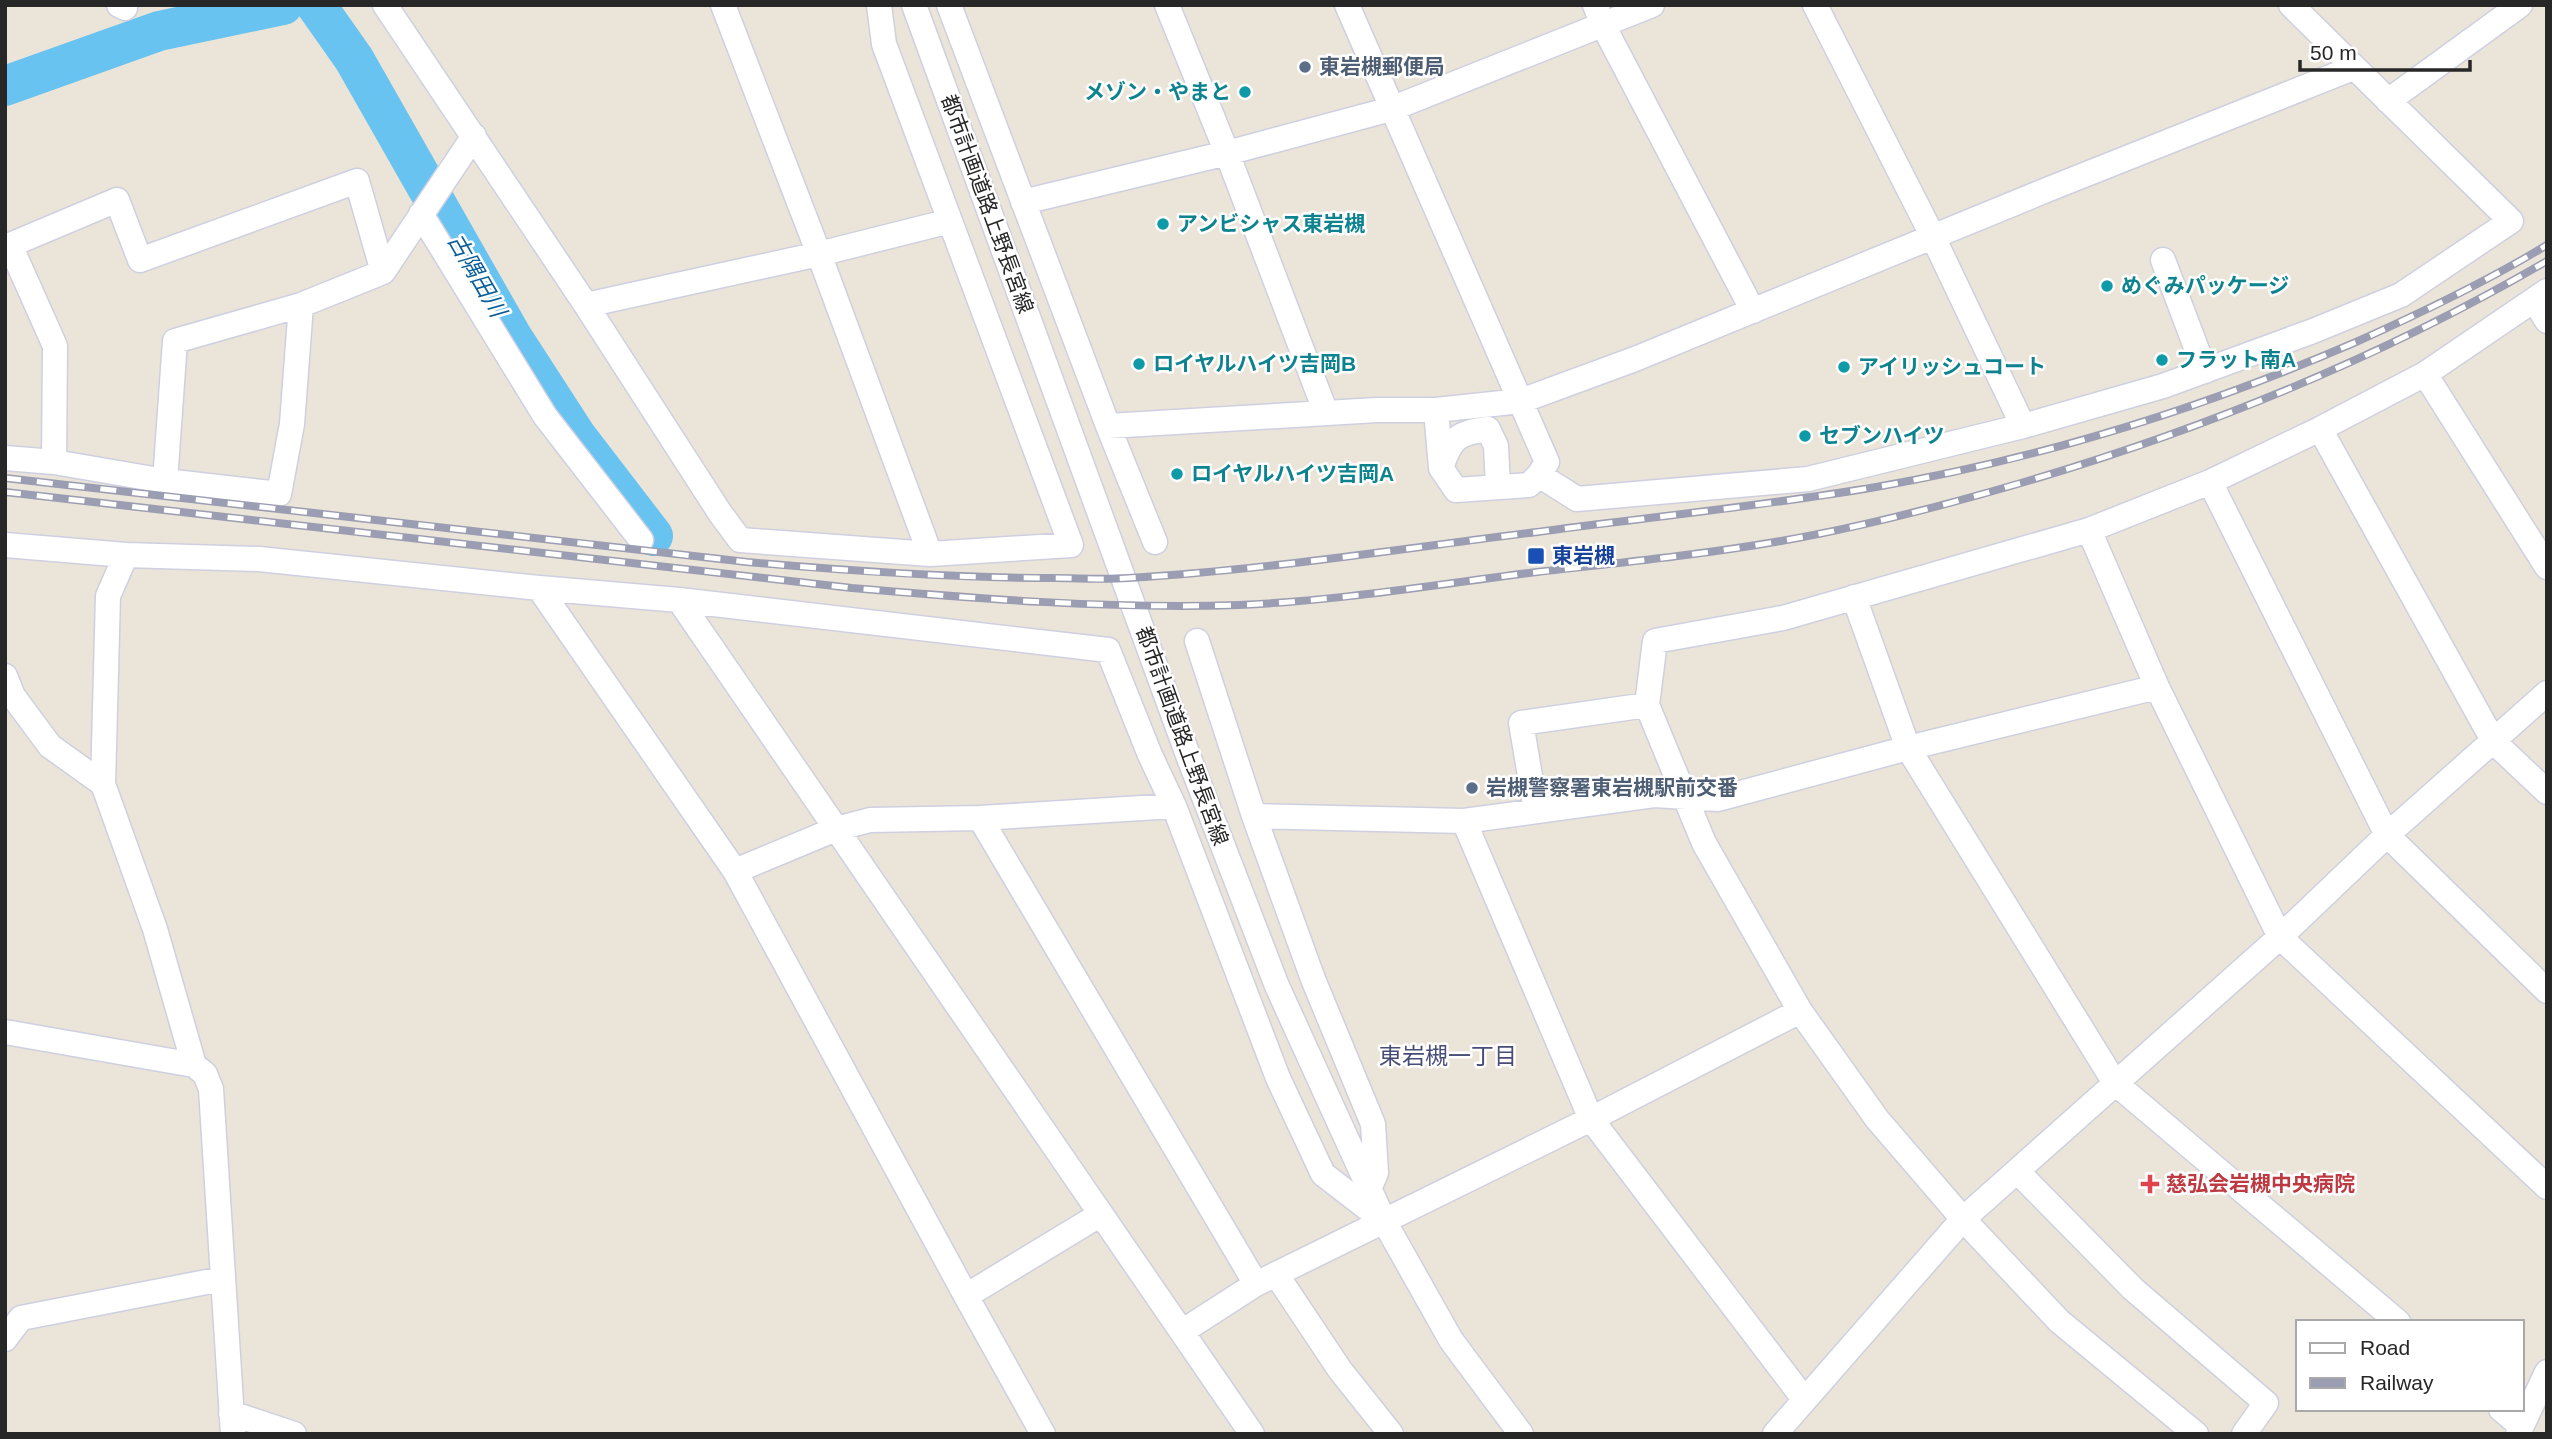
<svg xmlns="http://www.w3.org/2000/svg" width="2552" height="1439" font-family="Arial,'Noto Sans JP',sans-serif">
  <rect width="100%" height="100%" fill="#ebe4d8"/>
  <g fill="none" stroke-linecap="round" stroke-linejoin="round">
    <path stroke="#68c3f0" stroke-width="40" d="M316,5L354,59L511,335L577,437L653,536
      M5,86L159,31L283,5"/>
    <defs>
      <path id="minor" d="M119,5L125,8
        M385,5L586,305L720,513L740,540L930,554L1071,545L884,44L879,5
        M723,5L819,254L930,554
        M914,5L1189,758L1277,986L1384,1221L1451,1340L1521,1434
        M949,5L1108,426L1155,542
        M1167,5L1227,153L1326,413
        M1347,5L1547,462L1539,475L1529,485L1456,490L1441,468L1436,410
        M1595,5L1603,25L1753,311
        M1815,5L1933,237L2023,426L2163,386L2313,331L2401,295L2511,221L2291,5
        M2388,101L2520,5
        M1023,202L1227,153L1391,109L1652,5
        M421,214L545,416L641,540
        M10,245L117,200L140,260L357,181L383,272
        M5,247L10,245L55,346L54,462
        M2163,260L2205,371
        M2534,300L2547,321
        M586,305L819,254L950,221
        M2425,374L2547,567
        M1108,426L1377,410H1436L1521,401L1635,359L2049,189L2353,68
        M2320,429L2494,742L2547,792
        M5,458L54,462L165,481L279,494L292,424L301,305
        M1441,468C1451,438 1457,433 1488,429L1496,446L1498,487
        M1539,475L1577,499L1808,479L2023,426
        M165,481L175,341L301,305L383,272L474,136
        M2210,482L2387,835L2547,991
        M2089,530L2157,687L2280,937L2547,1187
        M5,545L126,555L259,559L539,588L679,600L1108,650L1150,755L1174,806L1278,1078L1323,1174L1384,1221
        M126,555L108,596L103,784L155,929L194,1065
        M539,588L735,871L966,1296L1043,1434
        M1854,597L1908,748L2115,1083L2398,1322
        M679,600L1252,1434
        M1197,641L1254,816L1313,979L1373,1124L1376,1173L1369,1189
        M5,676L13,696L50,746L103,784
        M1536,811L1521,723L1647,705
        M1254,816L1464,821L1654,795L1718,799L1908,748L2157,687
        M980,818L1256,1284
        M1464,821L1591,1119L1804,1399
        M735,871L836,829L870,820L980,818L1174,806
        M5,1032L194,1065L205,1074L211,1089L233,1434
        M2017,1171L2133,1289L2266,1403L2244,1434
        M1276,1274L1340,1370L1391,1434
        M966,1296L1101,1214
        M1183,1331L1256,1284L1591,1119L1800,1011
        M5,1339L21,1318L222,1279
        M2501,1409L2521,1426
        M231,1413L294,1434
        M1775,1434L1963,1219L2280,937L2387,835L2547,693
        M2196,1434L2059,1321L1963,1219L1877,1119L1800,1011L1704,843L1647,705L1655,641L1783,618L2089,530L2210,482L2320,429L2425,374L2547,291
        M2518,1434L2547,1372"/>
    </defs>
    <use href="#minor" stroke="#ced0e1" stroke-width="27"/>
    <use href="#minor" stroke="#fff" stroke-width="24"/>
    <defs>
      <path id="rail" d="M5,478L747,562C850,571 951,578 1054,578C1078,578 1103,580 1128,578C1270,570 1412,547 1553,530C1661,516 1769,505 1876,487C2043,458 2201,409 2356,342C2421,313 2486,282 2547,245
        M5,492L852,588C981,599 1110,609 1239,605C1339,601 1438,584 1537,572C1618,563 1700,555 1781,541C1862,527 1942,506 2021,483C2205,429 2381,358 2547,261"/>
    </defs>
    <use href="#rail" stroke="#9b9db2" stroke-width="8"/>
    <use href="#rail" stroke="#fff" stroke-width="5" stroke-dasharray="16" stroke-linecap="butt"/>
  </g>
  <g fill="#5c6f8a" stroke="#fff" stroke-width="2.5">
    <circle cx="1305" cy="67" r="7"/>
    <circle cx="1472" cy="788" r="7"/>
  </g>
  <g fill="#0f9aa8" stroke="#fff" stroke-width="2.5">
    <circle cx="1245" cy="92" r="7"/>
    <circle cx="1163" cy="224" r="7"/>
    <circle cx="2107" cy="286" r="7"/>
    <circle cx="2162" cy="360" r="7"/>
    <circle cx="1139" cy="364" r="7"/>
    <circle cx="1844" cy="367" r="7"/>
    <circle cx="1805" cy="436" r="7"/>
    <circle cx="1177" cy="474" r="7"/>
  </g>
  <rect fill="#1a4fb4" stroke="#fff" stroke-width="2.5" x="1527" y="547" width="18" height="18" rx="3.5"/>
  <path fill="#e0444e" stroke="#fff" stroke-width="2.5" d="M2146.5 1173.5h7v7h7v7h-7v7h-7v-7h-7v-7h7z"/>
  <g text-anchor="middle" stroke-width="5" stroke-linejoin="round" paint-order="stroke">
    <g font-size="21" font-weight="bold" fill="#4e5e75" stroke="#fff" text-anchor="start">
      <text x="1319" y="74">東岩槻郵便局</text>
      <text x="1486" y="795">岩槻警察署東岩槻駅前交番</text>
    </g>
    <g font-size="21" font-weight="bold" fill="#0d838f" stroke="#fff" text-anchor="start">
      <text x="1231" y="99" text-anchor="end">メゾン・やまと</text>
      <text x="1177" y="231">アンビシャス東岩槻</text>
      <text x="2121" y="293">めぐみパッケージ</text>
      <text x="2176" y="367">フラット南A</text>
      <text x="1153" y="371">ロイヤルハイツ吉岡B</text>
      <text x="1858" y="374">アイリッシュコート</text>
      <text x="1819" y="443">セブンハイツ</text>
      <text x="1191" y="481">ロイヤルハイツ吉岡A</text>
    </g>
    <g font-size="21" fill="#272727" stroke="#fff">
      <text transform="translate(987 204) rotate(70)" y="7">都市計画道路上野長宮線</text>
      <text transform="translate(1182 736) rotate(70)" y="7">都市計画道路上野長宮線</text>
    </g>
    <g font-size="21" font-weight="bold" fill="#164399" stroke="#fff" text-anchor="start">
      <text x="1552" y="563">東岩槻</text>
    </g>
    <g font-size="21" font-weight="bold" fill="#be3a42" stroke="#fff" text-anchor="start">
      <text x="2166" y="1191">慈弘会岩槻中央病院</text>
    </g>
    <g font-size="23" font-style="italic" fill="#0b5e98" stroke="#fff">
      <text transform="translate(477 275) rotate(60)" y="8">古隅田川</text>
    </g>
    <g font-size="23" fill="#484d78" stroke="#fff">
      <text x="1448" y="1064">東岩槻一丁目</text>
    </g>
  </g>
  <rect width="2552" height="1439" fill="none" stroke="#272727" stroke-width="14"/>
  <rect x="2296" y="1320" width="228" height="91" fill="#ffffff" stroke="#a9a9a9" stroke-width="2"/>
  <rect x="2310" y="1343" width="35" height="10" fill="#ffffff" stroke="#a9a9a9" stroke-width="2"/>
  <text x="2360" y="1355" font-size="21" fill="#272727">Road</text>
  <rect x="2310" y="1378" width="35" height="10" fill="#9b9db2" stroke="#a9a9a9" stroke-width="2"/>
  <text x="2360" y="1390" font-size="21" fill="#272727">Railway</text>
  <path d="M2300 60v10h170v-10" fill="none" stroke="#272727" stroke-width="3.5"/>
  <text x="2310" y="60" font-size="21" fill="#272727" stroke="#ffffff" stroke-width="5" paint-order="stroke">50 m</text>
</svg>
